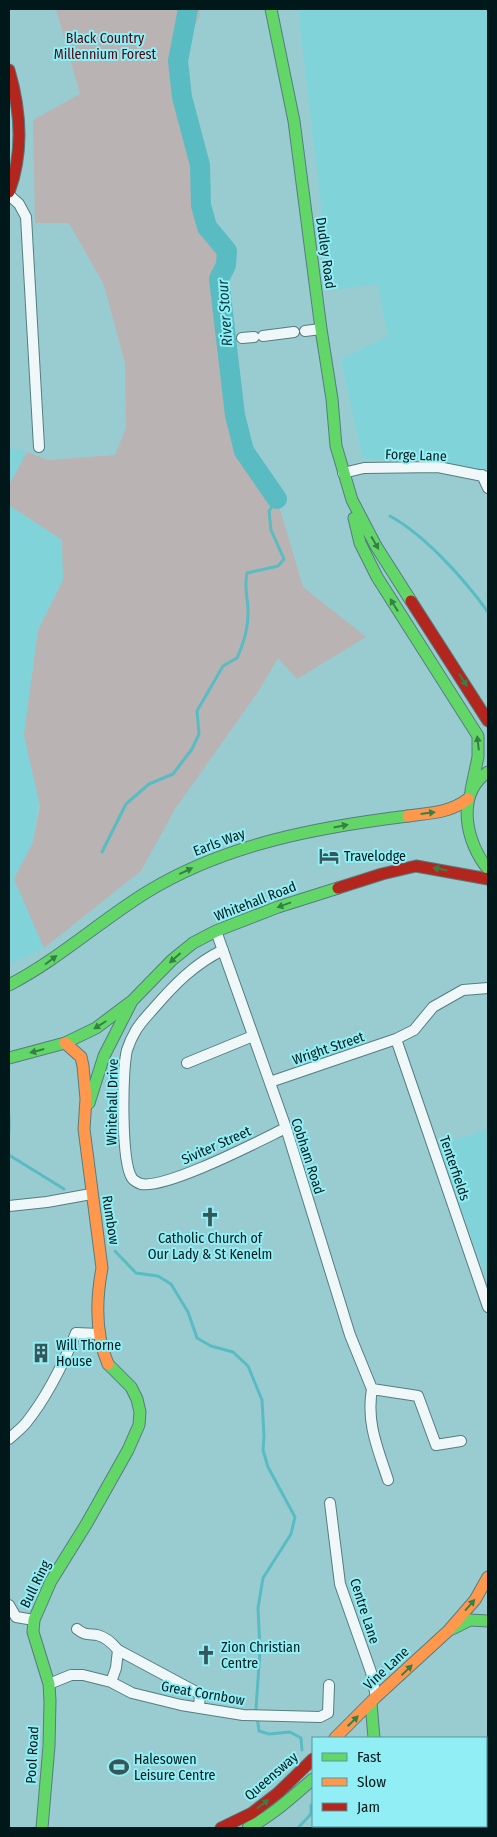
<svg xmlns="http://www.w3.org/2000/svg" width="497" height="1837" font-family="'Fira Sans Condensed',sans-serif">
  <rect width="100%" height="100%" fill="#99ccd0"/>
  <path fill="#80d3d9" d="M298,9H488V472L427,459H363L341,359L388,336L377,284L331,290Z
    M9,448L27,452L9,485Z
    M9,505L62,540L63,580L38,630L24,735L39,798L33,842L14,879L44,948L9,964Z
    M488,1129V1280L487,1281L439,1145Z"/>
  <path fill="#b9b3b3" d="M56,9H199L200,15L178,61L182,97L200,165L201,205L207,227L218,230L230,241L225,283L234,358L235,415L244,451L277,499L303,587L366,637L297,679L278,658L258,692L175,809L141,871L44,948L14,879L33,842L40,806L24,735L38,630L63,580L62,540L9,505V485L27,452L48,460L115,455L126,428L125,363L104,285L69,223H35L33,120L80,94Z"/>
  <g fill="none" stroke-linecap="round" stroke-linejoin="round">
    <path stroke="#59bcc2" stroke-width="3" d="M390,516C426,536 464,579 488,612
      M102,852L126,804L149,784L173,774L192,749L199,734L197,711L223,666L237,658C244,642 249,627 248,608C247,594 244,587 247,573L278,566L284,559L271,530L269,511L277,499
      M9,1117V1131
      M9,1155L64,1189
      M115,1251L136,1273L158,1276L171,1284L188,1312L197,1338L211,1346L233,1352L248,1366L262,1400L264,1436L263,1450L268,1467L295,1517L291,1534L263,1578L258,1608L260,1650L256,1709L259,1731L269,1734L290,1732L301,1738L302,1750
      M298,1828L311,1814V1805"/>
    <path stroke="#59bcc2" stroke-width="20" d="M188,9L178,61L182,97L200,165L201,205L207,227L227,251L226,265L219,279L235,415L244,451L277,499"/>
    <defs>
      <path id="street" d="M9,195L19,204L26,217L39,447
        M305,331L321,329
        M263,336L294,332
        M242,338L254,337
        M343,473L364,468L438,467L488,477
        M482,475L488,488
        M216,931L286,1128L350,1335L372,1389
        M223,950C194,964 174,985 154,1008C147,1016 139,1024 135,1032C132,1037 129,1044 127,1050C122,1070 121,1162 132,1178C133,1180 138,1183 141,1184C167,1189 259,1141 286,1128
        M396,1039L488,1307
        M187,1063L253,1036
        M270,1082L396,1039L414,1030L433,1007L463,990L488,988
        M9,1206L47,1202L91,1194
        M372,1389L418,1396L436,1445L461,1441
        M372,1389C366,1423 378,1449 388,1480
        M9,1439C14,1434 21,1429 26,1423C46,1398 64,1362 76,1333L99,1334
        M330,1503L340,1584L371,1672L376,1697
        M9,1605L16,1617L34,1620
        M77,1629C84,1635 88,1634 97,1635C106,1637 113,1644 118,1650L200,1694L199,1707
        M111,1682L116,1668L118,1650
        M49,1684L71,1675H83L111,1682L132,1693L181,1705L243,1715L320,1717L328,1713L329,1685"/>
      <path id="fast" d="M271,9L294,121L321,329L332,399L336,446L352,500L376,546L411,601
        M354,518L360,543L377,577L478,736V757L471,790
        M488,772C455,794 466,843 488,869
        M9,985C59,959 100,921 147,892C225,844 319,827 408,816
        M9,1058L65,1043L96,1028L132,1001L172,960L193,943L216,931L278,907L338,888
        M89,1103L104,1056L131,1003
        M452,1629L470,1620L488,1621
        M371,1703L374,1738
        M42,1828L49,1746L50,1701L49,1684L33,1632L34,1620L51,1581L87,1523L128,1450L139,1425L140,1412L137,1399L131,1387L108,1364
        M248,1828C272,1816 293,1796 313,1779"/>
      <path id="slow" d="M408,816C431,813 449,813 468,799
        M65,1043L81,1057L83,1066L86,1099L84,1129L102,1268C96,1300 95,1334 108,1364
        M335,1738L376,1697L448,1631L475,1600L488,1577
        M407,1826L408,1828"/>
      <path id="jam" d="M9,70C21,111 24,152 9,192
        M411,601L488,721
        M338,888L382,874L416,866L488,879
        M221,1828L252,1813L278,1793L313,1759"/>
    </defs>
    <use href="#street" stroke="#557d80" stroke-width="12"/>
    <use href="#fast" stroke="#557d80" stroke-width="13"/>
    <use href="#slow" stroke="#557d80" stroke-width="13"/>
    <use href="#jam" stroke="#557d80" stroke-width="13"/>
    <use href="#street" stroke="#f0f7f8" stroke-width="10"/>
    <use href="#fast" stroke="#63d668" stroke-width="11"/>
    <use href="#slow" stroke="#ff974d" stroke-width="11"/>
    <use href="#jam" stroke="#b3261e" stroke-width="11"/>
  </g>
  <defs><path id="oneway-solid" d="M-6-.8H1V-3.2L6.5 0L1 3.2V.8H-6Z" transform="scale(1.25)"/></defs>
  <g fill="#368045">
    <use href="#oneway-solid" transform="translate(375 543) rotate(60)"/>
    <use href="#oneway-solid" transform="translate(394 605) rotate(-122)"/>
    <use href="#oneway-solid" transform="translate(463 680) rotate(58)"/>
    <use href="#oneway-solid" transform="translate(478 743) rotate(-97)"/>
    <use href="#oneway-solid" transform="translate(428 813) rotate(-7)"/>
    <use href="#oneway-solid" transform="translate(341 826) rotate(-11)"/>
    <use href="#oneway-solid" transform="translate(440 869) rotate(-169)"/>
    <use href="#oneway-solid" transform="translate(186 871) rotate(-25)"/>
    <use href="#oneway-solid" transform="translate(284 905) rotate(160)"/>
    <use href="#oneway-solid" transform="translate(175 958) rotate(138)"/>
    <use href="#oneway-solid" transform="translate(51 960) rotate(-37)"/>
    <use href="#oneway-solid" transform="translate(100 1025) rotate(148)"/>
    <use href="#oneway-solid" transform="translate(37 1051) rotate(165)"/>
    <use href="#oneway-solid" transform="translate(470 1605) rotate(-49)"/>
    <use href="#oneway-solid" transform="translate(407 1670) rotate(-44)"/>
    <use href="#oneway-solid" transform="translate(353 1721) rotate(-44)"/>
    <use href="#oneway-solid" transform="translate(263 1804) rotate(-37)"/>
  </g>
  <defs>
    <symbol id="hotel-bare" viewBox="-9 -9 18 18"><path d="M-6-4.5h1.5V1H6V5H4.5V3h-9V5H-6ZM-4 0a1.8 1.8 0 1 1 3.6 0ZM.5 0V-2.5h3Q6-2.5 6 0Z" fill="#36575a" stroke="#90eef4" stroke-width="2.5" paint-order="stroke"/></symbol>
    <symbol id="church-bare" viewBox="-9 -9 18 18"><path d="M-1.2-6h2.4v3.5h3.3v2.4h-3.3V6h-2.4V-.1h-3.3v-2.4h3.3Z" fill="#36575a" stroke="#90eef4" stroke-width="2.5" paint-order="stroke"/></symbol>
    <symbol id="building-bare" viewBox="-9 -9 18 18"><path d="M-4-6H4V6H1V3H-1V6H-4ZM-2.5-4.3h1.7v1.8h-1.7ZM.8-4.3h1.7v1.8H.8ZM-2.5-1h1.7V.8h-1.7ZM.8-1h1.7V.8H.8Z" fill="#36575a" stroke="#90eef4" stroke-width="2.5" paint-order="stroke"/></symbol>
    <symbol id="stadium-bare" viewBox="-9 -9 18 18"><path d="M0-5a6.5 5 0 1 0 0 10a6.5 5 0 1 0 0-10ZM-3.5-1.8h7v3.6h-7Z" fill="#36575a" stroke="#90eef4" stroke-width="2.5" paint-order="stroke"/></symbol>
  </defs>
  <g fill-rule="evenodd">
    <use href="#hotel-bare" x="315" y="842" width="28" height="28"/>
    <use href="#church-bare" x="196" y="1203" width="28" height="28"/>
    <use href="#building-bare" x="27" y="1339" width="28" height="28"/>
    <use href="#church-bare" x="192" y="1641" width="28" height="28"/>
    <use href="#stadium-bare" x="105" y="1753" width="28" height="28"/>
  </g>
  <g text-anchor="middle" stroke-width="4" stroke-linejoin="round" paint-order="stroke">
    <g font-size="14" fill="#52040f" stroke="#90eef4">
      <text x="105" y="43">Black Country<tspan x="105" dy="16">Millennium Forest</tspan></text>
    </g>
    <g font-size="14" fill="#00181a" stroke="#90eef4">
      <text transform="translate(326 253) rotate(82)" y="5">Dudley Road</text>
      <text transform="translate(416 455) rotate(2)" y="5">Forge Lane</text>
      <text transform="translate(219 842) rotate(-21)" y="5">Earls Way</text>
      <text transform="translate(255 901) rotate(-21)" y="5">Whitehall Road</text>
      <text transform="translate(328 1048) rotate(-19)" y="5">Wright Street</text>
      <text transform="translate(112 1102) rotate(-89)" y="5">Whitehall Drive</text>
      <text transform="translate(216 1145) rotate(-24)" y="5">Siviter Street</text>
      <text transform="translate(308 1156) rotate(72)" y="5">Cobham Road</text>
      <text transform="translate(455 1168) rotate(71)" y="5">Tenterfields</text>
      <text transform="translate(111 1220) rotate(81)" y="5">Rumbow</text>
      <text transform="translate(35 1584) rotate(-64)" y="5">Bull Ring</text>
      <text transform="translate(365 1611) rotate(72)" y="5">Centre Lane</text>
      <text transform="translate(386 1668) rotate(-43)" y="5">Vine Lane</text>
      <text transform="translate(203 1693) rotate(10)" y="5">Great Cornbow</text>
      <text transform="translate(32 1755) rotate(-87)" y="5">Pool Road</text>
      <text transform="translate(271 1776) rotate(-41)" y="5">Queensway</text>
    </g>
    <g font-size="14" fill="#00181a" stroke="#90eef4" text-anchor="start">
      <text x="344" y="861">Travelodge</text>
      <text x="210" y="1243" text-anchor="middle">Catholic Church of<tspan x="210" dy="16">Our Lady &amp; St Kenelm</tspan></text>
      <text x="56" y="1350">Will Thorne<tspan x="56" dy="16">House</tspan></text>
      <text x="221" y="1652">Zion Christian<tspan x="221" dy="16">Centre</tspan></text>
      <text x="134" y="1764">Halesowen<tspan x="134" dy="16">Leisure Centre</tspan></text>
    </g>
    <g font-size="15" font-style="italic" fill="#013a3e" stroke="#90eef4">
      <text transform="translate(225 313) rotate(-94)" y="5">River Stour</text>
    </g>
  </g>
  <rect width="497" height="1837" fill="none" stroke="#00181a" stroke-width="20"/>
  <rect x="312" y="1737" width="175" height="90" fill="#90eef4" stroke="#56989d"/>
  <rect x="322" y="1753" width="25" height="8" fill="#63d668" stroke="#56989d"/>
  <text x="357" y="1762" font-size="15" fill="#00181a">Fast</text>
  <rect x="322" y="1778" width="25" height="8" fill="#ff974d" stroke="#56989d"/>
  <text x="357" y="1787" font-size="15" fill="#00181a">Slow</text>
  <rect x="322" y="1803" width="25" height="8" fill="#b3261e" stroke="#56989d"/>
  <text x="357" y="1812" font-size="15" fill="#00181a">Jam</text>
</svg>
